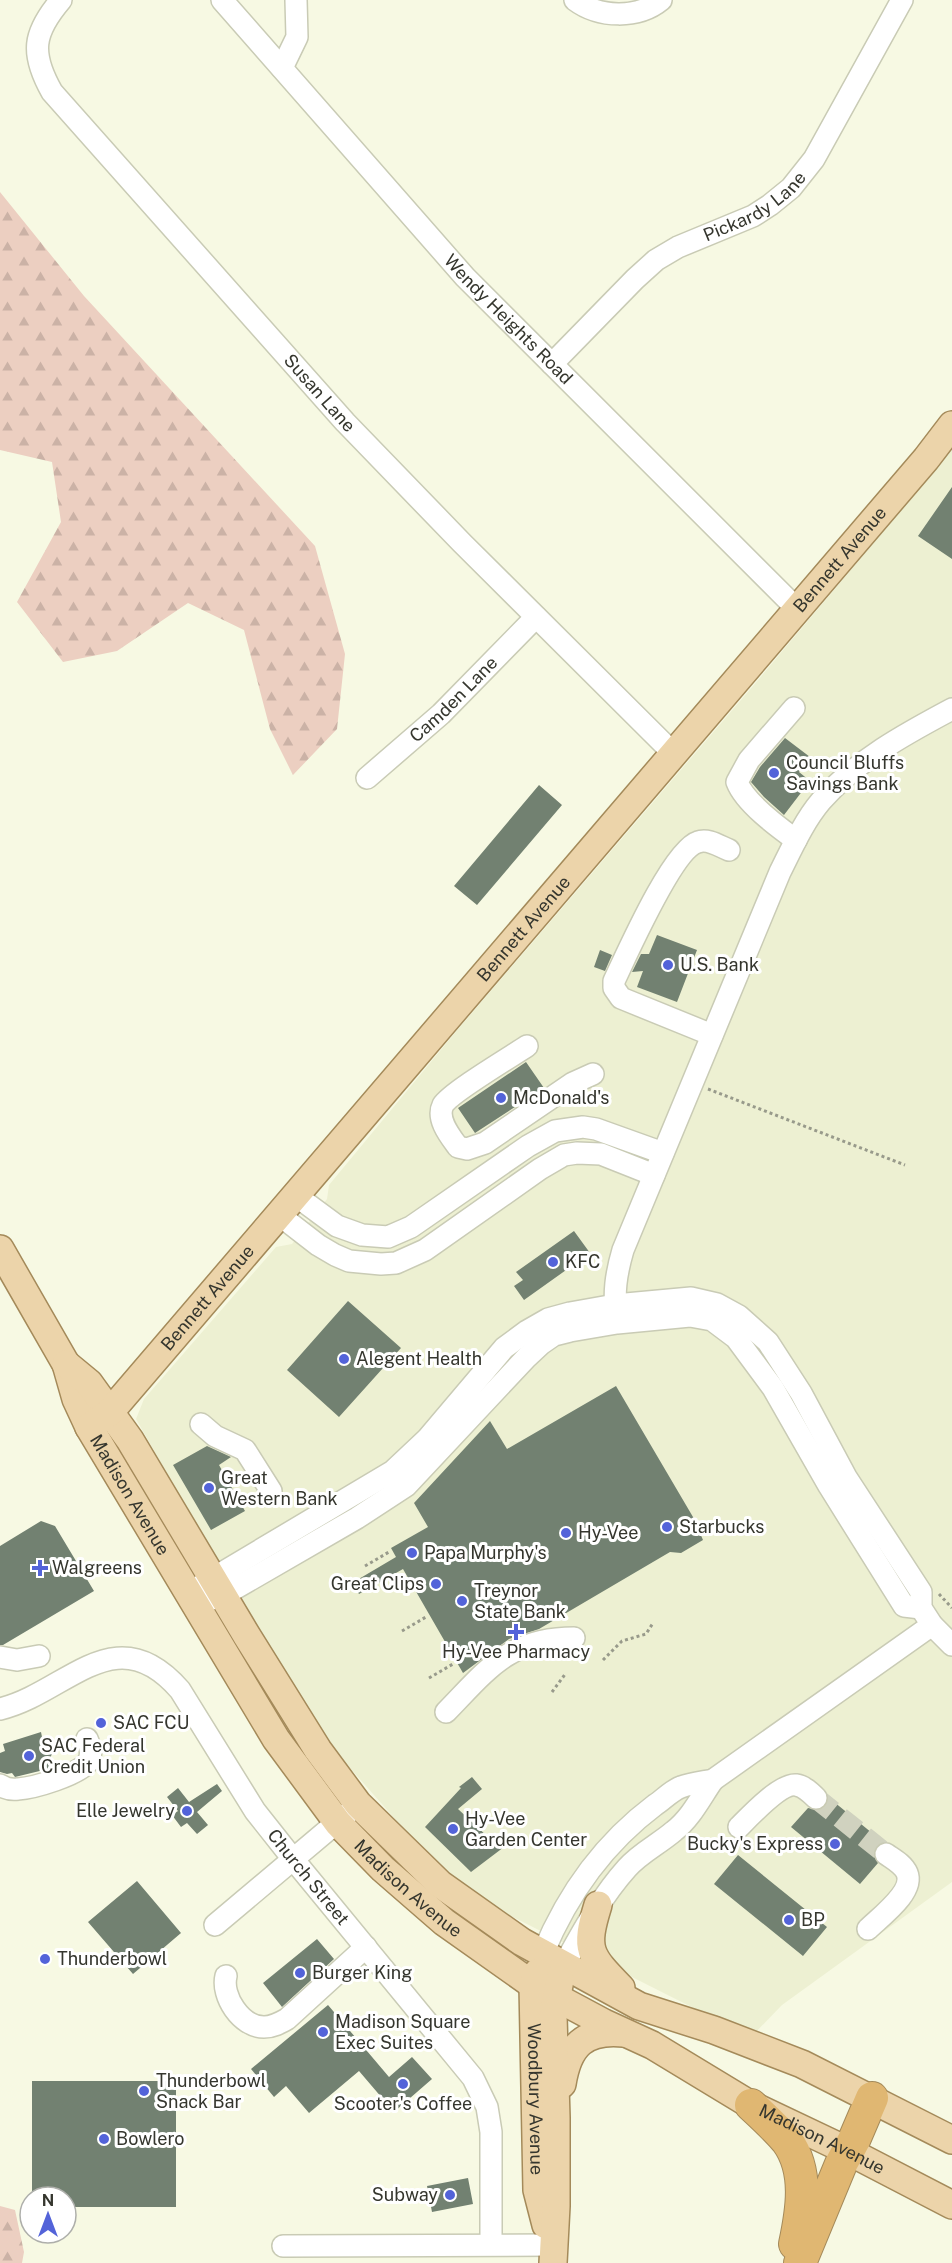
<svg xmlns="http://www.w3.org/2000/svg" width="952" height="2263" font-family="'Public Sans',sans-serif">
  <defs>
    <pattern id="forest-firs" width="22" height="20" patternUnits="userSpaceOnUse" patternTransform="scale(1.5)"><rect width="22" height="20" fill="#eccfc1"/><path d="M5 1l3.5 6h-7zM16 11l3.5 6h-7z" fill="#cbb2a6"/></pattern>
  </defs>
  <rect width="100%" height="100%" fill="#f7f9e3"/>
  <path fill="#edf0d2" d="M952,450V1882L782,2005L751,2037L497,1909L450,1873L396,1820L327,1742L245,1610L136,1419L144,1399L276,1247L292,1244L327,1199L329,1185L459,1028L753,686Z"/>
  <path fill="url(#forest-firs)" d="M0,192L84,296L315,546L345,654L337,729L293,775L270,729L244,630L188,603L117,651L63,662L17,602L61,522L52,462L0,450Z
    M0,2206L15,2210L24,2252L22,2263H0Z"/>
  <path fill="#728171" d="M952,487V559L918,536Z
    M785,738L810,757L799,772L810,781L784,815L764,797L751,782L760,767Z
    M539,785L562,805L477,905L454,886Z
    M657,935L697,950L677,1002L637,987L643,971L632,972L641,954H649Z
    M600,950L612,955L605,971L594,967Z
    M526,1062L544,1088L475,1133L458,1108Z
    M574,1231L590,1253L524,1300L514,1286L523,1280L516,1272Z
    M348,1301L401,1348L339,1417L287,1370Z
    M616,1386L693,1517L703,1540L681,1553L670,1552L539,1629L509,1639L463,1673L403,1569L359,1594L352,1583L396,1557L391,1548L428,1527L414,1503L490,1421L507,1449Z
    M207,1446L231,1457L219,1465L245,1511L211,1530L173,1465Z
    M41,1521L55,1526L94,1591L3,1645H0V1546Z
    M41,1732L43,1742L55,1748L49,1760L52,1768L15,1777L12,1773L7,1774L0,1772V1753L5,1751L3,1744Z
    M472,1777L482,1789L458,1809L489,1838L494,1834L504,1847L471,1872L425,1827L461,1788L459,1787Z
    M217,1784L222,1791L197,1812L208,1825L197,1834L187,1823L181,1827L172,1815L178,1811L167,1797L178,1788L189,1802Z
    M828,1797L883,1842L876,1846L873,1852L878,1863L860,1884L791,1827L808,1808L819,1810L825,1807Z
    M738,1855L827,1927L803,1956L714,1884Z
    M137,1881L181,1933L133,1974L88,1922Z
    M317,1939L334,1959L282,2007L263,1983Z
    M328,2005L389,2077L412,2057L432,2079L394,2112L359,2071L309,2113L286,2086L274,2097L251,2069Z
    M32,2081H176V2207H66V2197H32Z
    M468,2178L473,2204L432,2212L427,2186Z"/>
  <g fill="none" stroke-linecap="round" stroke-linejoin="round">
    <path stroke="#d0d2bf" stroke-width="21" stroke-dasharray="21 10" stroke-linecap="butt" d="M816,1798L886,1854"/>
    <defs>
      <g id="minor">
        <path id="s1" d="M61,0C33,33 30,53 52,92L345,422L462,543L673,753"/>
        <path id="s2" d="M222,0L465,277L797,609"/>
        <path d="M575,0C599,18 638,19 661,0"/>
        <path d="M282,68L297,37L296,0"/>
        <path id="s3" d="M552,364L635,279L656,260L678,247L753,216L770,205L791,188L814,159L902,0"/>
        <path d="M794,708L749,760L737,782C745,803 778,827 796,840"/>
        <path id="s4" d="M367,778L441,714L536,617"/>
        <path d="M712,1035L621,998L614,988V981C626,956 673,849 698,842C708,838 719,846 729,850"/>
        <path d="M527,1046C512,1056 450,1093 443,1105C436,1119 450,1136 458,1147L467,1149L485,1143L573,1083L593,1074"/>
        <path d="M295,1195L337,1226L362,1235L388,1237L411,1227L528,1146L555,1131L583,1127L596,1129L663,1153"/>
        <path d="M278,1214L318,1245L335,1255L349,1261L381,1264L396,1263L425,1250L540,1169L564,1155L577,1153L601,1154L654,1175"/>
        <path d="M617,1319C613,1294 616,1274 623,1250L780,872C792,848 804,821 821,801C857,760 905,734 952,709"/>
        <path d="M201,1424L215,1436L245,1450L271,1491"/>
        <path d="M200,1586L393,1471L427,1439L504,1348L527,1331L548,1319L570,1313L615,1305L691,1298L717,1304L739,1316L768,1342L801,1393L846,1477L921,1592V1608L932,1625L952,1645"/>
        <path d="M209,1600L222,1596L357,1518L406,1486L526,1358L541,1344L554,1335L570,1331L617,1323L690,1316L712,1320L736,1338L773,1388L829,1486L904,1606L921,1608"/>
        <path d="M0,1657L17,1660L39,1656"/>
        <path id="s5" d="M0,1709C67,1693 115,1615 180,1690L255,1811L293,1859L473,2078L487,2107L491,2132V2244"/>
        <path d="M446,1712C487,1670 509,1638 574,1638"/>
        <path d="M0,1785C6,1789 11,1790 18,1789C34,1788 78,1775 88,1762C93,1754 90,1746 87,1739"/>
        <path d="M739,1827C750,1816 781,1783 796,1785C804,1786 811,1793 816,1798"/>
        <path d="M215,1925L348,1813"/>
        <path d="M868,1929C880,1917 915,1892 907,1873C903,1864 893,1859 886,1854"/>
        <path d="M543,1953C568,1893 603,1844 655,1805C663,1800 672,1790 681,1787C691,1783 703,1782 713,1780L932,1625"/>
        <path d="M564,1965C583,1931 601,1897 627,1868C640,1853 659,1844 674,1831C691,1818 701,1797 713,1780"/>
        <path d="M226,1976C221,1996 241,2027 264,2027C273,2027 280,2023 287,2019L366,1947"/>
        <path d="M283,2246L553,2245"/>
      </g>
      <g id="major">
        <path id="s6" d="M0,1249L66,1364L76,1399L89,1427L276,1739L338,1823L383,1869L444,1922L533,1985L604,2023L652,2045L751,2105L848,2151L952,2205"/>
        <path d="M66,1364L89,1383L130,1440L247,1636L318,1750L358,1804L440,1884L522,1942L639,2006L714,2030L802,2064L952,2140"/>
        <path id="s7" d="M89,1427L110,1412L926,459L952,425"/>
        <path d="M598,1905C584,1950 589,1955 621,1988"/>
        <path id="s8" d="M538,1972L533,1985L537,2190L546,2225"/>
        <path d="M562,2084C568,2046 584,2029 624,2033"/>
        <path d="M553,2263L556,2206V2118L553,2016L560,1980"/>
      </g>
      <path id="highway" d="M751,2105C763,2116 776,2128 787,2141C809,2171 802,2211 795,2244
        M800,2263L841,2164L854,2140L872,2098"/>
    </defs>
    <use href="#minor" stroke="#c9cbb5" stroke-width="24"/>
    <use href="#major" stroke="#a48a5a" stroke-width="30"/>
    <use href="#highway" stroke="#a48a5a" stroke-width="34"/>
    <path stroke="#989a8b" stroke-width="3" stroke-dasharray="3 3" stroke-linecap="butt" d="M708,1089L905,1165
      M365,1566L389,1552
      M939,1594L952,1608
      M402,1631L426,1617
      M603,1660L622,1641L646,1634L653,1623
      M429,1678L453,1664
      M552,1692L566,1673"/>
    <use href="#minor" stroke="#fff" stroke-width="21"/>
    <use href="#major" stroke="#ecd4aa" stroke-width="27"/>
    <use href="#highway" stroke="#e0b772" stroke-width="32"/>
  </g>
  <g fill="#5363d9" stroke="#fff" stroke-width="2">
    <circle cx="774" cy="773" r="6"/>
    <circle cx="668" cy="965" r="6"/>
    <circle cx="501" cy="1098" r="6"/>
    <circle cx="553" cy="1262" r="6"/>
    <circle cx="344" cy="1359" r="6"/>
    <circle cx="209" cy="1488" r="6"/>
    <circle cx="667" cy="1527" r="6"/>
    <circle cx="566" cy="1533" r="6"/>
    <circle cx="412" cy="1553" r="6"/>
    <path d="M37 1559h6v6h6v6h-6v6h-6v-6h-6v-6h6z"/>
    <circle cx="436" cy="1584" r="6"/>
    <circle cx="462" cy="1601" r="6"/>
    <path d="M513 1623h6v6h6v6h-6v6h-6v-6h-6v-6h6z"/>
    <circle cx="101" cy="1723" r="6"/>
    <circle cx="29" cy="1756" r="6"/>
    <circle cx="187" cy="1811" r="6"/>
    <circle cx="453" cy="1829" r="6"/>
    <circle cx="835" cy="1844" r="6"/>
    <circle cx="789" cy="1920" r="6"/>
    <circle cx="45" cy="1959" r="6"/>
    <circle cx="300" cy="1973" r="6"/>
    <circle cx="323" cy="2032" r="6"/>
    <circle cx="403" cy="2084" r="6"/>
    <circle cx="144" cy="2091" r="6"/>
    <circle cx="104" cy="2139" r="6"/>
    <circle cx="450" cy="2195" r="6"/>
  </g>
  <g text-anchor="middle" stroke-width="6" stroke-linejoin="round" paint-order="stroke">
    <g font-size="18" fill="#35362e" stroke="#fff">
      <text dy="6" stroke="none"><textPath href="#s3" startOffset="260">Pickardy Lane</textPath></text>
      <text dy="6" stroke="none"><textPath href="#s2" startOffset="429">Wendy Heights Road</textPath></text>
      <text dy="6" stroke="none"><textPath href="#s1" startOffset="504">Susan Lane</textPath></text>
      <text dy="6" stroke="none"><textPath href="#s7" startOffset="1148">Bennett Avenue</textPath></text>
      <text dy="6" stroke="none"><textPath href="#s4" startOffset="117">Camden Lane</textPath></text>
      <text dy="6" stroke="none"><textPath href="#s7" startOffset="662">Bennett Avenue</textPath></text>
      <text dy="6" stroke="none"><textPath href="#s7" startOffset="176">Bennett Avenue</textPath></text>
      <text dy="6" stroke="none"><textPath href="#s6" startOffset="279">Madison Avenue</textPath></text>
      <text dy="6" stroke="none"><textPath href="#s5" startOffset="429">Church Street</textPath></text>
      <text dy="6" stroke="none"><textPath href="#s6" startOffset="764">Madison Avenue</textPath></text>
      <text dy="6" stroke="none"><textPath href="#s8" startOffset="128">Woodbury Avenue</textPath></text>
      <text dy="6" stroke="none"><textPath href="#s6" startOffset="1250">Madison Avenue</textPath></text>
    </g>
    <g font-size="18" fill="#35362e" stroke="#fff" text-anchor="start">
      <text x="786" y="769">Council Bluffs<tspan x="786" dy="21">Savings Bank</tspan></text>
      <text x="680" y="971">U.S. Bank</text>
      <text x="513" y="1104">McDonald's</text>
      <text x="565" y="1268">KFC</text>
      <text x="356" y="1365">Alegent Health</text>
      <text x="221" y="1484">Great<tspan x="221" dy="21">Western Bank</tspan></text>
      <text x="679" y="1533">Starbucks</text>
      <text x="578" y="1539">Hy-Vee</text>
      <text x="424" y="1559">Papa Murphy's</text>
      <text x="52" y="1574">Walgreens</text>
      <text x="424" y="1590" text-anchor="end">Great Clips</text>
      <text x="474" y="1597">Treynor<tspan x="474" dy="21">State Bank</tspan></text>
      <text x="516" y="1658" text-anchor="middle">Hy-Vee Pharmacy</text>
      <text x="113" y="1729">SAC FCU</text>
      <text x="41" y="1752">SAC Federal<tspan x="41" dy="21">Credit Union</tspan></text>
      <text x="175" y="1817" text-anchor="end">Elle Jewelry</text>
      <text x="465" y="1825">Hy-Vee<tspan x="465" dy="21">Garden Center</tspan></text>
      <text x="823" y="1850" text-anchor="end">Bucky's Express</text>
      <text x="801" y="1926">BP</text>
      <text x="57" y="1965">Thunderbowl</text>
      <text x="312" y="1979">Burger King</text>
      <text x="335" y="2028">Madison Square<tspan x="335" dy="21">Exec Suites</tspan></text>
      <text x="156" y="2087">Thunderbowl<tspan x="156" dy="21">Snack Bar</tspan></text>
      <text x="403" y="2110" text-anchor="middle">Scooter's Coffee</text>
      <text x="116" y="2145">Bowlero</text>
      <text x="438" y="2201" text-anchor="end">Subway</text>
    </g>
  </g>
  <g transform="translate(48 2215)"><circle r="28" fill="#ffffff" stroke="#aeafab" stroke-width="1.5"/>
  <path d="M0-4.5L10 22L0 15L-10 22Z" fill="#5363d9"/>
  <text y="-9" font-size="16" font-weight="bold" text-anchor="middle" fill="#35362e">N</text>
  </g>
</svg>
